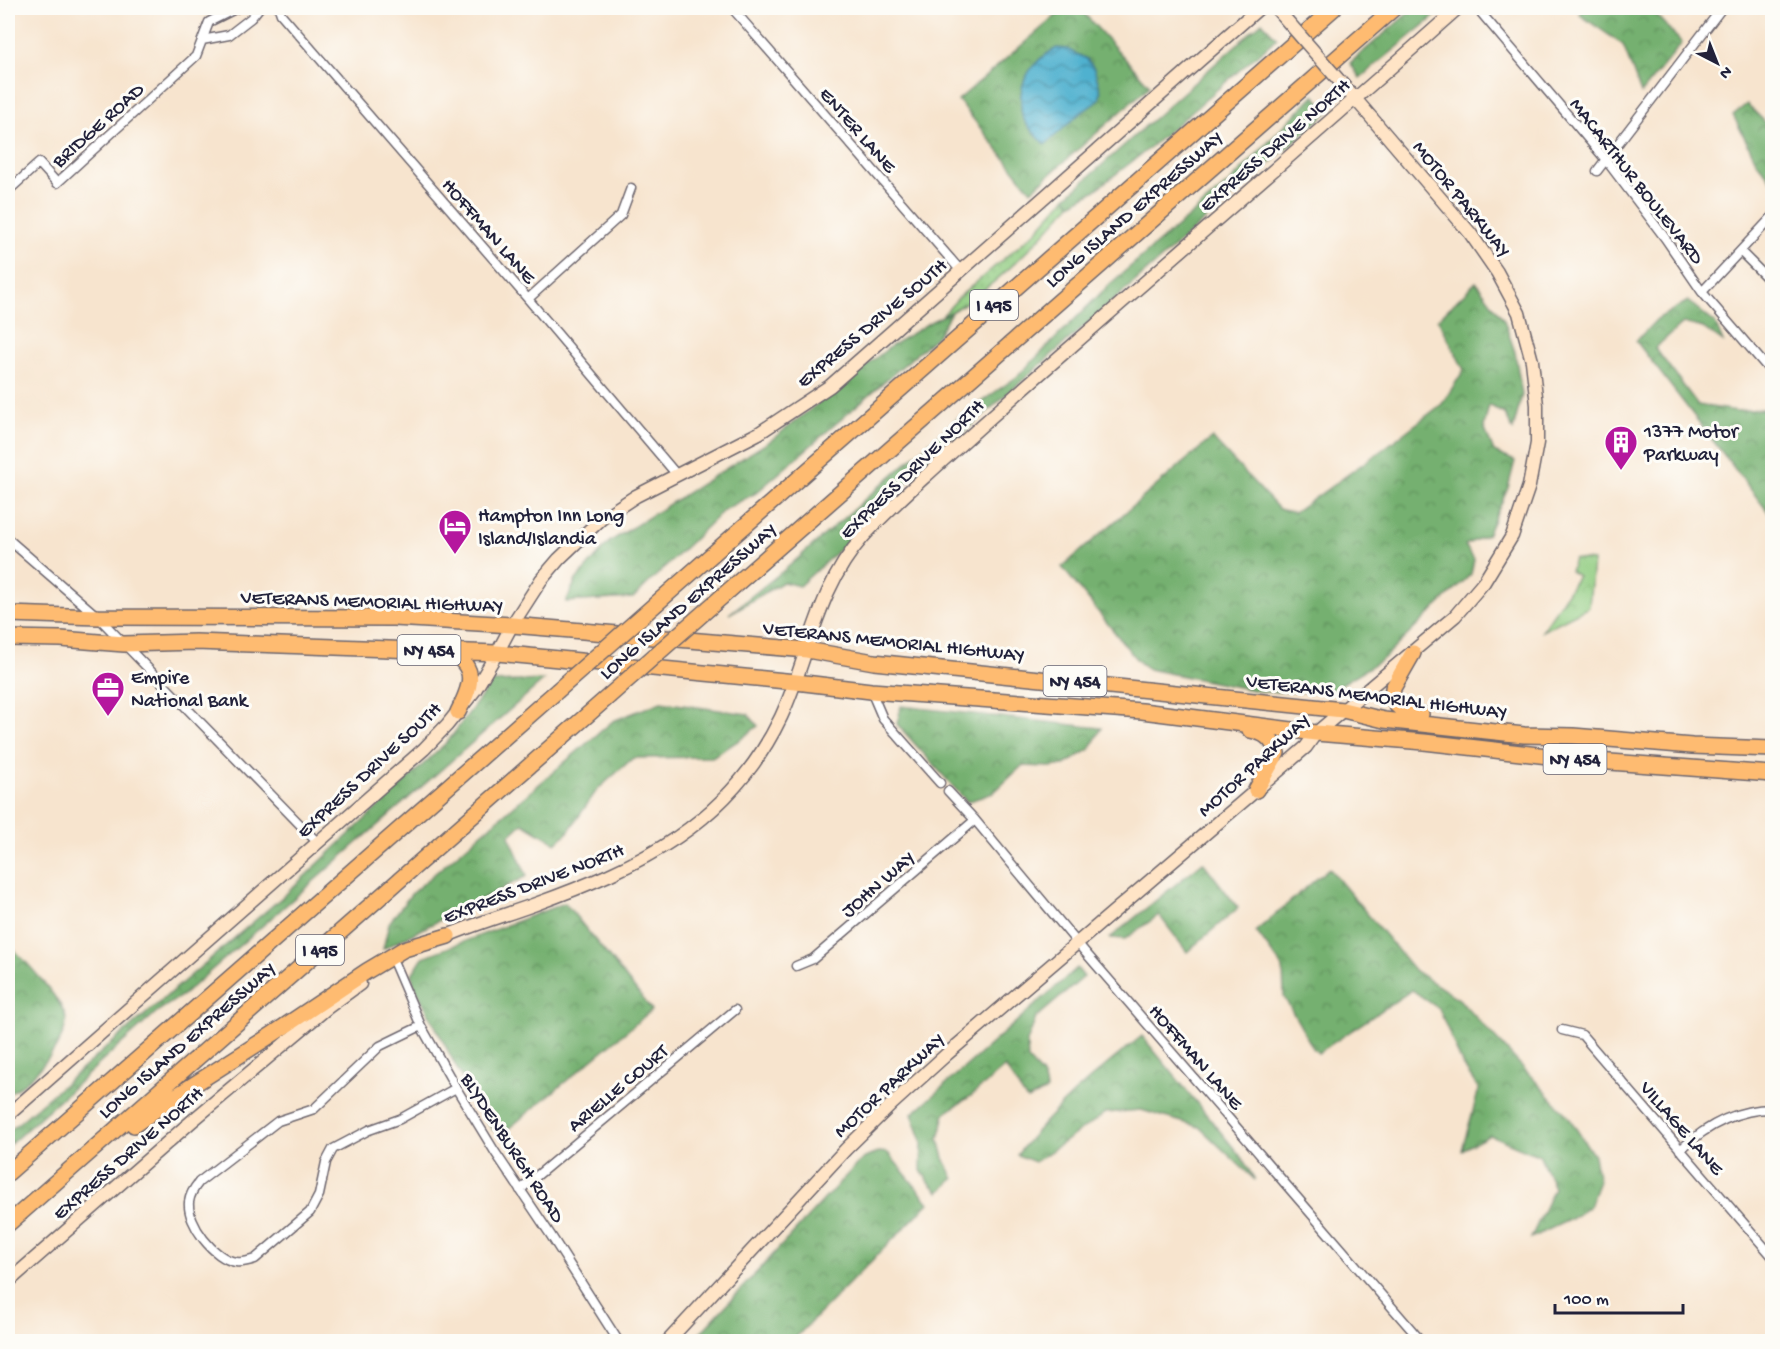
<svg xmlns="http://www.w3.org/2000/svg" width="1780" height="1349" font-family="'Gochi Hand',sans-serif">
  <defs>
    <pattern id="grass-dots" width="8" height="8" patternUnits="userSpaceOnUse" patternTransform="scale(1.5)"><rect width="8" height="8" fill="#91cc81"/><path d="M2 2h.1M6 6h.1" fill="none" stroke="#7daf70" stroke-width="1.8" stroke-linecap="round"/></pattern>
    <pattern id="forest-crowns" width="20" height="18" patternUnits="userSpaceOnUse" patternTransform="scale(1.5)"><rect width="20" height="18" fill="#74b06f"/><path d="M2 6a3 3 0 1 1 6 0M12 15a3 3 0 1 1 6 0" fill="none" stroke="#5f8f5c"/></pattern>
    <pattern id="park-crowns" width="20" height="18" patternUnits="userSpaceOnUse" patternTransform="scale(1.5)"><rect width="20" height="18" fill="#91cc81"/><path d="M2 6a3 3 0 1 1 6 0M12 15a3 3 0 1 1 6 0" fill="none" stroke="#7daf70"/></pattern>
    <pattern id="water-waves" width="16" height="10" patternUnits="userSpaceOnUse" patternTransform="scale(1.5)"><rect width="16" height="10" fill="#50b1cf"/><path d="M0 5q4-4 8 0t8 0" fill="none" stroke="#4290a9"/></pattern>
  </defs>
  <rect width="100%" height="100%" fill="#fdfcf7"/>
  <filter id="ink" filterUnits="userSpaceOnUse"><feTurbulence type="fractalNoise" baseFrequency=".0167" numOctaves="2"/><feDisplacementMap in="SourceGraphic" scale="12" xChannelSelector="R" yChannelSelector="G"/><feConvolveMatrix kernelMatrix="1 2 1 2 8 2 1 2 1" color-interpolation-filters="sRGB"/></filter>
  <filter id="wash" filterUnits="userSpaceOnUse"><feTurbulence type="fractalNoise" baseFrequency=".008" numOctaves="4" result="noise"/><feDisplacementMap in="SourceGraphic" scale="24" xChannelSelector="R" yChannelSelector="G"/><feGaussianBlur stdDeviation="1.35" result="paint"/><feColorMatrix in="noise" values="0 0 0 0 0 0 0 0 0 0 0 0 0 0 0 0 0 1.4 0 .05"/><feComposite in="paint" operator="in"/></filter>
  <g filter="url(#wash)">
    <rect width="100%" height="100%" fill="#f7e4ce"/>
    <path fill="url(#grass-dots)" stroke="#5a775e" stroke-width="1.5" d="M1066,197L1071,204C1033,246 992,292 941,317L960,296L1034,233Z"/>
    <path fill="url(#forest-crowns)" stroke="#4b6955" stroke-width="1.5" d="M1065,8H1079L1150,86L1031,191L958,100Z
      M1414,8H1445L1360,78L1350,63Z
      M1581,8H1653L1657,16L1682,43L1641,93L1623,45L1580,15Z
      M1262,22L1277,38L1147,150L1094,191L1071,204L1066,197Z
      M1314,95L1329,111L898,490L839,550L799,586L783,582L729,614L789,566L955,420L1018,376L1111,283L1231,181Z
      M1747,104L1764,121L1772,127V181L1757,162L1733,115Z
      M1476,282L1504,320L1515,352L1522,395L1513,430L1505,414L1489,405L1484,427L1494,452L1515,461L1508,488L1487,535L1465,545L1474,559L1471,574L1383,659L1330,691L1263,692L1148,669L1137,660L1062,567L1212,438L1279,509L1294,513L1382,450L1442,404L1464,370L1438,319Z
      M1688,301L1715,323L1723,342L1703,328L1683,323L1655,348L1698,405L1737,411L1762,409L1772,418V517L1636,341L1657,319Z
      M951,312L937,336L756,493L725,509L633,598L566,602L576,580L609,542L770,441L891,346L932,321Z
      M544,680L183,995L158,1011L8,1146V1132L287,893L448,741L492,682Z
      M661,702L748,714L758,726L741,739L712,757L633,758L597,790L568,832L556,843L523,823L509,836L527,876L383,949L389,923L412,893L613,721Z
      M901,706L1102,728L1089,750L1064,765L1050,767L1022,766L993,793L967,802L897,724Z
      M1203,862L1238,908L1187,952L1159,915L1125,939L1110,938Z
      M1329,868L1415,971L1459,999L1568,1116L1594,1156L1599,1181L1589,1207L1569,1220L1531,1238L1554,1188L1540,1156L1490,1135L1462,1150L1479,1089L1463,1066L1439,1009L1412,990L1318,1053L1313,1048L1284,997L1283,968L1256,931Z
      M565,903L652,1010L507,1130H493L479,1111L413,983L412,974L423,957Z
      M8,945C20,954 67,1005 66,1020C65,1045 30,1083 8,1094Z
      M1077,968L1084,977L1036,1018L1027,1042L1028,1060L1042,1075L1047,1090L1027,1100L1005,1067L971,1096L945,1113L939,1139L944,1158L954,1179L939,1192L929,1182L921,1170L922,1141L912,1114Z
      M1142,1036L1242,1158L1255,1180L1199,1127L1141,1110L1106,1113L1035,1162L1017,1155C1051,1109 1097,1072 1142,1036Z
      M879,1152L888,1153L929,1203L792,1341H693L857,1164L865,1158Z"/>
    <path fill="url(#park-crowns)" stroke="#5a775e" stroke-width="1.5" d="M1574,559L1593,561L1589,607L1542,631L1578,576L1570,571Z"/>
    <path fill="url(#water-waves)" stroke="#396a85" stroke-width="1.5" d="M1057,48L1067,49L1087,59L1094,68L1101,92L1099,100L1077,116L1045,145C1039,137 1031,131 1026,123C1022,118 1021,111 1021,105C1018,79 1035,59 1057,48Z"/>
  </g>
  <g filter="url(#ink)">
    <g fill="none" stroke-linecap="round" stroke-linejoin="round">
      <defs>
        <path id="street" d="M279,8L281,14L528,299L677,475
          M732,8L961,271
          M1477,8L1606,160L1665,238L1702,292L1772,373
          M202,40L229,35L251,18L259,8
          M1597,171L1722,8
          M8,191L39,163L57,183L196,56L209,22L237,8
          M1741,252L1772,283
          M1702,292L1772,217
          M528,299L621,215L631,188
          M8,539L98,617L318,843
          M871,691L883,719L940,783
          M948,791L975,820L1085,952L1422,1342
          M394,963L421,1026L456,1088L495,1152L550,1234L619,1342
          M796,966L813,959L975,820
          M421,1026L380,1046L314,1109L278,1121L199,1182C194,1188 190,1194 189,1202C187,1224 214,1259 236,1262C243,1263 249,1261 255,1259L310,1212L319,1195L326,1162L333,1149L369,1130L400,1119L456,1088
          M1562,1030L1582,1035L1772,1256
          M1680,1150C1706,1126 1737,1109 1772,1109
          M520,1190L735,1010"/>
        <path id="secondary" d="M440,939C470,925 503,916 533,905C639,867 730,824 781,717C809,657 817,588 863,537C886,511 914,487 940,463C984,423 1028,384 1073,345C1201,233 1331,121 1458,8
          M8,1115L424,749L447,725L475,690L497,653L512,625L541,580L559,559L601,519L636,496L759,433L830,386L1259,8
          M8,1282L192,1121L327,1008L360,984
          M667,1342L846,1149L893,1103L947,1054L1254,792L1306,747L1316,733L1455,616L1484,582L1512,536L1529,486L1537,443V405L1532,361L1519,313L1497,272L1470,233L1352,95"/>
        <path id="highway" d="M657,603L1334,8
          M709,608L1394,8
          M8,614L98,617L394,618L512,625L807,650L874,662L1343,710L1384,720L1524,735L1573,736L1692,746L1772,749
          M8,638L61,639L124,644L196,642L497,653L796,682L871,691L1142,711L1316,733L1424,742L1583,760L1772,774
          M449,651C479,668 471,686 458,712
          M1413,653L1393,688C1390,709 1405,711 1421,714
          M1250,730C1265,733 1272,738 1277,753L1256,790
          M134,1125L165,1103L273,1034L367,971L404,949L448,936
          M8,1173L557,691
          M8,1224L609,696"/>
      </defs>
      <use href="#street" stroke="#6d666e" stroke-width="11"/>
      <use href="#secondary" stroke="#6d666e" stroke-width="15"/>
      <use href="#highway" stroke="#6d666e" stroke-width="18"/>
      <use href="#street" stroke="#fff" stroke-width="8"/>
      <use href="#secondary" stroke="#ffe4c6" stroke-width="12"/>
      <use href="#highway" stroke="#febb71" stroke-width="15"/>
      <defs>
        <path id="secondary-bridge" d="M1276,8L1350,93"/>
        <path id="highway-bridge" d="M557,691L657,603
          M609,696L709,608"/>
      </defs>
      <use href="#secondary-bridge" stroke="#6d666e" stroke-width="15" stroke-linecap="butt"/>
      <use href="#highway-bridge" stroke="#6d666e" stroke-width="18" stroke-linecap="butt"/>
      <use href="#secondary-bridge" stroke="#ffe4c6" stroke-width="12"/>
      <use href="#highway-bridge" stroke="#febb71" stroke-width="15"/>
    </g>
  </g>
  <defs>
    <symbol id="building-pin" viewBox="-11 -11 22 30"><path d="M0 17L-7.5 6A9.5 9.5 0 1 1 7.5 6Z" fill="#b5179e" stroke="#fdfcf7"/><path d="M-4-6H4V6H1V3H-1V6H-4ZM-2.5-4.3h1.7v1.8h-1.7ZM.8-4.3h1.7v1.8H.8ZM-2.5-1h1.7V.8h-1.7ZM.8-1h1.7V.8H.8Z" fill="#fff"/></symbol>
    <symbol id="hotel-pin" viewBox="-11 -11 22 30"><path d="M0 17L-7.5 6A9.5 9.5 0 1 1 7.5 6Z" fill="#b5179e" stroke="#fdfcf7"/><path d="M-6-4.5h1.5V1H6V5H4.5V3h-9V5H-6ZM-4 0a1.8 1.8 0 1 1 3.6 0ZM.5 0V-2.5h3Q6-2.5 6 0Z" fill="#fff"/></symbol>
    <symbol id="office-pin" viewBox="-11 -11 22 30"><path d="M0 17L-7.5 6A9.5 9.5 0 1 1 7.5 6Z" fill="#b5179e" stroke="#fdfcf7"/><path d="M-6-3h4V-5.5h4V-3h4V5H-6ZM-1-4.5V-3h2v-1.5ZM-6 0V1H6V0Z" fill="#fff"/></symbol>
  </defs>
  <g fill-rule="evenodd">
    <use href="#building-pin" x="1602" y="423" width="38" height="52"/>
    <use href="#hotel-pin" x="436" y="507" width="38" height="52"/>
    <use href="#office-pin" x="89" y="669" width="38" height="52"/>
  </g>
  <g text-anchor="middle" stroke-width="6" stroke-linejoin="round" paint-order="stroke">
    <g fill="#fdfcf7" stroke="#646373" stroke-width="1.5">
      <rect x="970" y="290" width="48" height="30" rx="4.5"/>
      <rect x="397.5" y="635" width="63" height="30" rx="4.5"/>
      <rect x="1043.5" y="666" width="63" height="30" rx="4.5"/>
      <rect x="1543.5" y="744" width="63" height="30" rx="4.5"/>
      <rect x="296" y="935" width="48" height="30" rx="4.5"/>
    </g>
    <g font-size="18" font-weight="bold" fill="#22223b">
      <text x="994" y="311">I 495</text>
      <text x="429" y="656">NY 454</text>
      <text x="1075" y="687">NY 454</text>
      <text x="1575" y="765">NY 454</text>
      <text x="320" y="956">I 495</text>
    </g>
    <g font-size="20" fill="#22223b" stroke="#fdfcf7">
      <text transform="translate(97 124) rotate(-42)" y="7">BRIDGE ROAD</text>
      <text transform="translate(859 129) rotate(49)" y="7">ENTER LANE</text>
      <text transform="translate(1274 144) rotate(-41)" y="7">EXPRESS DRIVE NORTH</text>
      <text transform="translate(1638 180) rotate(52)" y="7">MACARTHUR BOULEVARD</text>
      <text transform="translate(1463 198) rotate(51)" y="7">MOTOR PARKWAY</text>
      <text transform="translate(1133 208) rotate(-41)" y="7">LONG ISLAND EXPRESSWAY</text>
      <text transform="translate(490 230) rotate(49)" y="7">HOFFMAN LANE</text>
      <text transform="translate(871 322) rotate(-40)" y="7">EXPRESS DRIVE SOUTH</text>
      <text transform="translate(911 468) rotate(-44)" y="7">EXPRESS DRIVE NORTH</text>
      <text transform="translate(372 600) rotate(2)" y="7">VETERANS MEMORIAL HIGHWAY</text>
      <text transform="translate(687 600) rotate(-41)" y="7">LONG ISLAND EXPRESSWAY</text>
      <text transform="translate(894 640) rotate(6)" y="7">VETERANS MEMORIAL HIGHWAY</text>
      <text transform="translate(1377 695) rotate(7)" y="7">VETERANS MEMORIAL HIGHWAY</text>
      <text transform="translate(1253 764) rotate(-42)" y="7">MOTOR PARKWAY</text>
      <text transform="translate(368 769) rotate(-43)" y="7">EXPRESS DRIVE SOUTH</text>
      <text transform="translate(533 882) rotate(-21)" y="7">EXPRESS DRIVE NORTH</text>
      <text transform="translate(877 883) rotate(-41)" y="7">JOHN WAY</text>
      <text transform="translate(186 1039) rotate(-41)" y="7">LONG ISLAND EXPRESSWAY</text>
      <text transform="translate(1197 1056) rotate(49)" y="7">HOFFMAN LANE</text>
      <text transform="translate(888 1084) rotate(-43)" y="7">MOTOR PARKWAY</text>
      <text transform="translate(617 1087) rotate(-40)" y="7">ARIELLE COURT</text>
      <text transform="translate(1683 1127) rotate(49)" y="7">VILLAGE LANE</text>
      <text transform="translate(514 1147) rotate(57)" y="7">BLYDENBURGH ROAD</text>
      <text transform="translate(127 1152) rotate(-41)" y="7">EXPRESS DRIVE NORTH</text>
    </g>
    <g font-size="20" fill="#22223b" stroke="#fdfcf7" text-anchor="start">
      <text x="1644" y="437">1377 Motor<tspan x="1644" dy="23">Parkway</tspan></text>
      <text x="478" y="521">Hampton Inn Long<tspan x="478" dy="23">Island/Islandia</tspan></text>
      <text x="131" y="683">Empire<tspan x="131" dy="23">National Bank</tspan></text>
    </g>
  </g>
  <rect width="1780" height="1349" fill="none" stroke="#fdfcf7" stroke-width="30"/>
  <g transform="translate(1717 63) rotate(138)" stroke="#fdfcf7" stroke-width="4.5" paint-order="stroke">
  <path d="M0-4.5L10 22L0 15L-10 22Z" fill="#22223b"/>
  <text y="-9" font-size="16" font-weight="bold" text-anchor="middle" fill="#22223b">N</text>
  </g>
  <path d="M1555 1304v9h128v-9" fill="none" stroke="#22223b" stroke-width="3"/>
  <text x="1564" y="1304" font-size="18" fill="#22223b" stroke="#fdfcf7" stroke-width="4.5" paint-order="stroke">100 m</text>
</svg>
